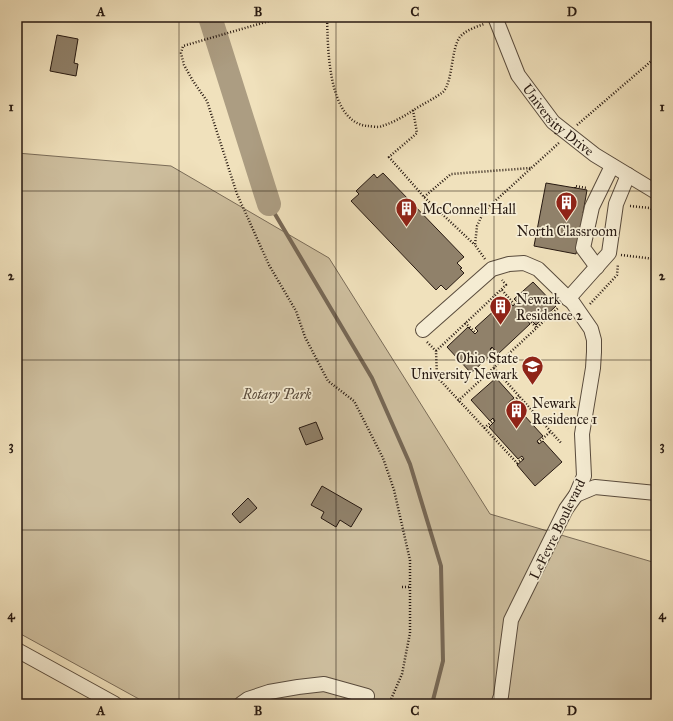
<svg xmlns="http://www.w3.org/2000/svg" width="673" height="721" font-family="'IM FELL Great Primer',serif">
  <rect width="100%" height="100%" fill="#f0e1bc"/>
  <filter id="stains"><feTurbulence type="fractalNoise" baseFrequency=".005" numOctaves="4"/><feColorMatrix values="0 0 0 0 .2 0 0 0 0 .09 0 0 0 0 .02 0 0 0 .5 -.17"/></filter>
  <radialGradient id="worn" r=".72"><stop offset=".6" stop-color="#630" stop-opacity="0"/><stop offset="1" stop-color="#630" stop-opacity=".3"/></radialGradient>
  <path fill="#cebf9f" stroke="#7a6c58" d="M17,153L171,166L329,258L490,514L656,563V704H148L17,632Z"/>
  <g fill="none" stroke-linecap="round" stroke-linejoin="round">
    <path stroke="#776855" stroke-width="4" d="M269,204L372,378L410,464L441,566L443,661L432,704"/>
    <path stroke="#ac9d82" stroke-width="24" d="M210,17L269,204"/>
  </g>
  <path fill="#90816a" stroke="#271911" d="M57,35L78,39L74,63L78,64L76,76L50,71Z
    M383,173L464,257L457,263L462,268L460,269L464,273L446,290L441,285L436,290L351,201L359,194L356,191L374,174L377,178Z
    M546,183L587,190L583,213L597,215L594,234L580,232L576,254L534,246Z
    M533,282L556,306L536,325L530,319L528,321L530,324L498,354L492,347L490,349L493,353L471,373L447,347L468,327L475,334L478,331L475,328L507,299L513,306L517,302L514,299Z
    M496,378L514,398L508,403L511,406L514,404L543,436L537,441L539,444L543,441L562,462L535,486L517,465L524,459L522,456L518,459L489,427L495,421L493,418L490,421L471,400Z
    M316,422L323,439L306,445L299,428Z
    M322,486L362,509L351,527L340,520L336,527L321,518L324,512L311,505Z
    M248,498L257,508L240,523L232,514Z"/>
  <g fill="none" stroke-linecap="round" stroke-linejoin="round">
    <defs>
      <g id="minor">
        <path id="s1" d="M495,17L518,75L553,122L595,155L656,192"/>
        <path d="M597,267L583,248L592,207L612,166"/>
        <path d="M568,299L609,253L616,204L628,175"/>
        <path d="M423,330L492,269L509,264L524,263L538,269L573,303L591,329L594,340V352L593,368L582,434L584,476L576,495L566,509L511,620L501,696L498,704"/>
        <path d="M576,495L595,487L656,493"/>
        <path d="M17,650L115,704"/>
        <path d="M241,704L248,699L269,692L298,687L324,684L367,696"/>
      </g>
    </defs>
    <use href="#minor" stroke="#594b3c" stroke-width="16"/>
    <path stroke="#271911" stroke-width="2.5" stroke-dasharray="1 2" stroke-linecap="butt" d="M283,17L183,46L181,53L184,65L193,81L207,101L237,194L269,265L296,311L305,337L328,381L354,401L383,458L394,490L410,560V633L402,674L389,704
      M327,17C328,46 327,121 367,126C371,126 378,128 382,126C392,123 403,117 412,111C421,105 434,99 443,92C453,82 451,48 460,37C466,30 476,27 484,24
      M413,110L417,133L389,157L424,197L475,245
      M577,125L656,57
      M575,188V186L587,188
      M424,197L451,174L531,168
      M630,206L650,208L656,212
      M621,255L655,259
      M485,259L475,245L477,226L484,211L560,142
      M502,290L514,304
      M590,304L617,275L618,264
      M529,320L537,328
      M465,323L476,333
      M427,342L436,351L437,377L517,463L523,458
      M491,348L502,360
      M436,351L506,285L502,280
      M494,368L562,444
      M458,401L559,307
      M510,405L519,396
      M484,428L494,420
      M538,443L551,431
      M402,587H410"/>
    <use href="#minor" stroke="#f5ecd3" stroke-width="14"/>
  </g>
  <path fill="none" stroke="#271911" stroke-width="1" stroke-opacity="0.55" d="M179,17V704M336,17V704M494,17V704M17,191H656M17,360H656M17,530H656"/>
  <defs>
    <symbol id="building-pin" viewBox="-11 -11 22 30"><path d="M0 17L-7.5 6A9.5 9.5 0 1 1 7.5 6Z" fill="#8f2418" stroke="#f5ecd3"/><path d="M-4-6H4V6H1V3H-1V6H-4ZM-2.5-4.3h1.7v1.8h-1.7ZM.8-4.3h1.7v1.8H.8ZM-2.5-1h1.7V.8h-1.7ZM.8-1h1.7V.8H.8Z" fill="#fff"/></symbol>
    <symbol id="university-pin" viewBox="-11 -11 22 30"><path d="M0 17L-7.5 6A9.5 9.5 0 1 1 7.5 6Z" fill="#8f2418" stroke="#f5ecd3"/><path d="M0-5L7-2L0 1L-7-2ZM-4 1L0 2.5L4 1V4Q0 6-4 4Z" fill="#fff"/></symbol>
  </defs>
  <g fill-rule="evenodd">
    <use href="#building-pin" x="554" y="190" width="25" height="34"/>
    <use href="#building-pin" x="394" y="196" width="25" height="34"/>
    <use href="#building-pin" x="488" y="294" width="25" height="34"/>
    <use href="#university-pin" x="520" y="354" width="25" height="34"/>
    <use href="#building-pin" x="504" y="398" width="25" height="34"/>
  </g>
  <g text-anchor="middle" stroke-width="3.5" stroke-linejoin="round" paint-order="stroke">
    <g font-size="14" fill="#271911" stroke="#f5ecd3">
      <text dy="5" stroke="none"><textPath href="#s1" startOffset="123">University Drive</textPath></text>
      <text transform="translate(557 529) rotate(-64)" y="5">LeFevre Boulevard</text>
    </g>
    <g font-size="14" fill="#271911" stroke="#f5ecd3" text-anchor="start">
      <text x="422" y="214">McConnell Hall</text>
      <text x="567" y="236" text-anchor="middle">North Classroom</text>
      <text x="516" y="304">Newark<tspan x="516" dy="16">Residence 2</tspan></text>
      <text x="518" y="363" text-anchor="end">Ohio State<tspan x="518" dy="16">University Newark</tspan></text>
      <text x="532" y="408">Newark<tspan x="532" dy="16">Residence 1</tspan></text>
    </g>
    <g font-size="14" font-style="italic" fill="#594b3c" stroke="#f5ecd3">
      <text x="277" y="399">Rotary Park</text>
    </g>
  </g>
  <rect width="673" height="721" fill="none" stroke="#f0e1bc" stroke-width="44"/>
  <rect x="22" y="22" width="629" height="677" fill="none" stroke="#271911" stroke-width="1.5"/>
  <g font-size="13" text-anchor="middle" font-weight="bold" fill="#271911">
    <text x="101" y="16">A</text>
    <text x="258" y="16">B</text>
    <text x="415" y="16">C</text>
    <text x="572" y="16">D</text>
    <text x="11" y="111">1</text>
    <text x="662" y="111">1</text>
    <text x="11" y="280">2</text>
    <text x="662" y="280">2</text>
    <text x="11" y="450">3</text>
    <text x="662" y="450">3</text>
    <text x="11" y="619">4</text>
    <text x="662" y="619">4</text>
    <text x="101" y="715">A</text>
    <text x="258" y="715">B</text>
    <text x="415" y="715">C</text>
    <text x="572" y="715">D</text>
  </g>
  <rect width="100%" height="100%" filter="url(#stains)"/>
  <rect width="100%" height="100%" fill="url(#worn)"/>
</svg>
